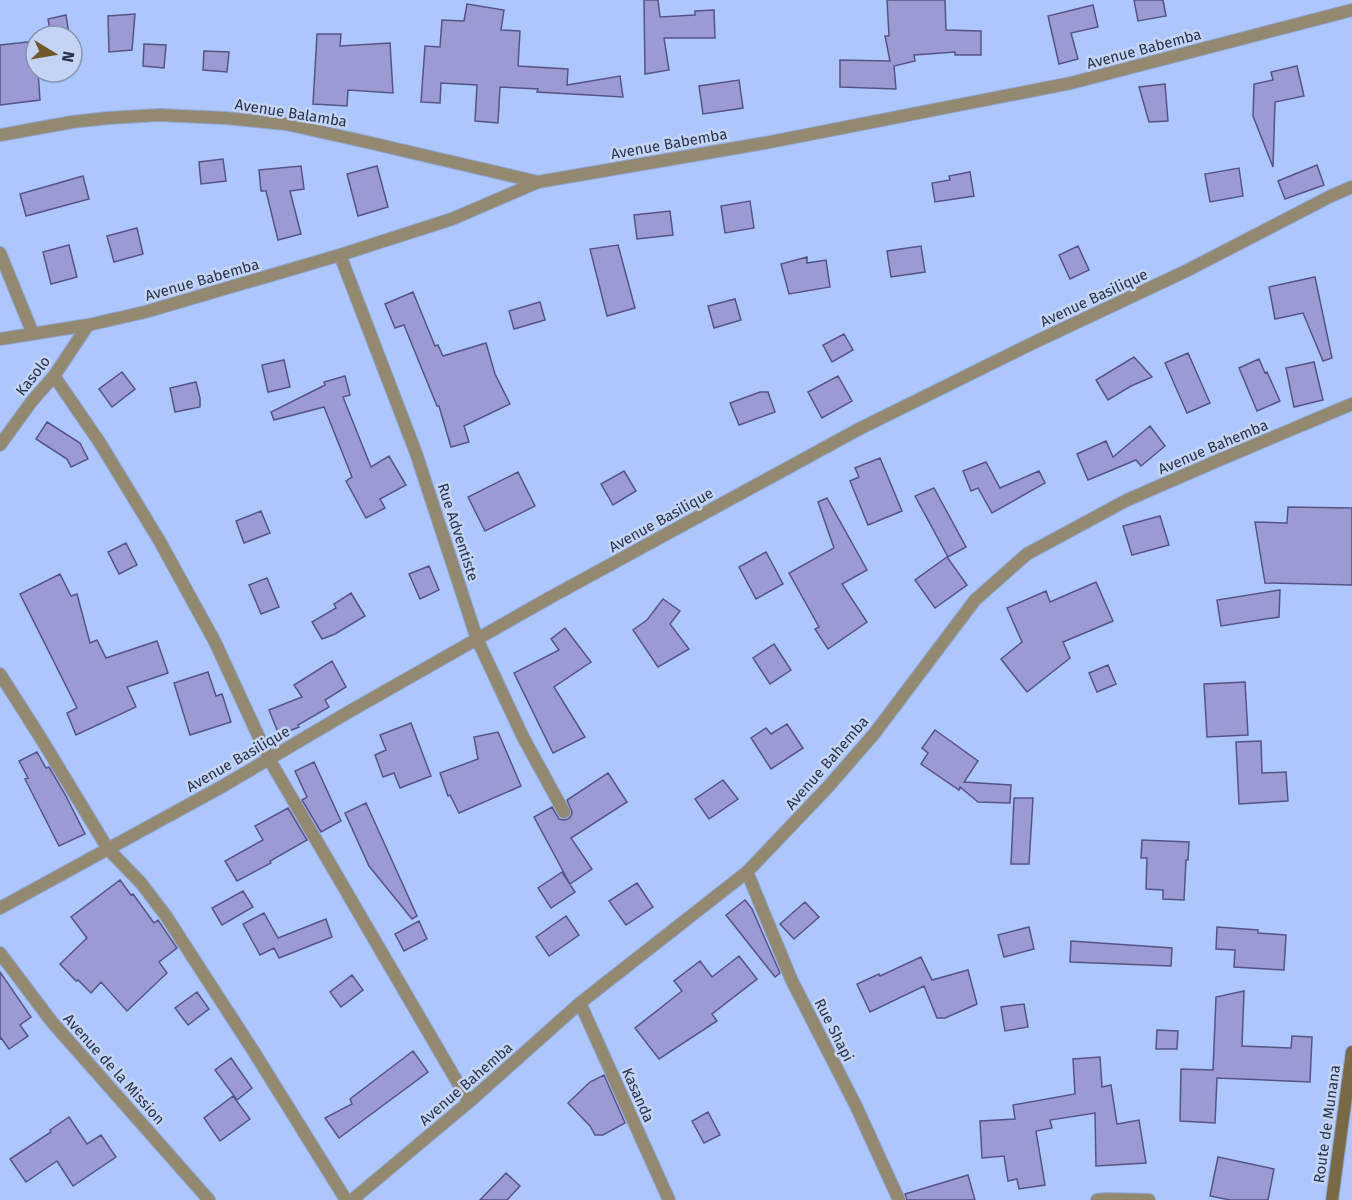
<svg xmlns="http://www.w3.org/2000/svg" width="1352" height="1200" font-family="'Fira Sans',sans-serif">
  <rect width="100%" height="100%" fill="#adc7fd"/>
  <path fill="#9b9ad3" stroke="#565487" stroke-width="1.5" d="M644,0H658L660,17L695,15V11L714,10L715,38H664L669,70L645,74Z
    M887,0H945L946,30L981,31V55H955V52L914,55L915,61L894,66L896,89L840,87V60L890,61L885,36H889Z
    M1134,0H1163L1166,16L1138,21Z
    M467,4L504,10L501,30L520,31L518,66L568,69L567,85L620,76L623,97L537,92L538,89L500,87L498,123L475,121L477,85L441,83L440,103L421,102L425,46L440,47L442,20L464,21Z
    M1093,5L1098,27L1071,33L1078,59L1059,64L1048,16Z
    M135,14L132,50L109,52L108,16Z
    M66,15L69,34L51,36L48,19Z
    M317,34H341L340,46L390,43L393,93L348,90L347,106L313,104Z
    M36,41V72H38L40,100L0,105V45Z
    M144,44L166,45L164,68L143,66Z
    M204,51L229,52L227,72L203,70Z
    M1297,66L1304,96L1275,102L1273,167L1253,116L1254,84L1273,80L1271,72Z
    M739,80L743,108L703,114L699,86Z
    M1165,84L1168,121L1149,122L1139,87Z
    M223,159L226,181L201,184L199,162Z
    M1317,165L1324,185L1285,199L1278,181Z
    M301,166L304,189L290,191L301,234L278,240L266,191H261L259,170Z
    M377,166L388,207L358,216L347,174Z
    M1239,168L1243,196L1210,202L1205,174Z
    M970,172L974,196L935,202L932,183L950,180L949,176Z
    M83,176L89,199L26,216L20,194Z
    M750,201L754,228L725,233L721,206Z
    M670,211L673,235L637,239L634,215Z
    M137,228L143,254L114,262L107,236Z
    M69,245L77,277L51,284L43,252Z
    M618,245L635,308L607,316L590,249Z
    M921,246L925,272L891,277L887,251Z
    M1078,246L1089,270L1070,279L1059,255Z
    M807,257V263L826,260L830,287L789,294L781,264Z
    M1315,277L1332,358L1323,361L1303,313L1275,319L1269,287Z
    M413,292L435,346L438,345L443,356L486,343L495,374L510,404L464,426L469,442L451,447L439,406H437L404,325L395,328L385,304Z
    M735,299L741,320L714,328L708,306Z
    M540,302L545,320L514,329L509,311Z
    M844,334L853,350L832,362L823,345Z
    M1188,353L1210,403L1187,413L1165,363Z
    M1134,357L1152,377L1131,386L1108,400L1096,380Z
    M1259,359L1265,373L1267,372L1280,401L1257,411L1239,368Z
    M284,360L290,387L268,392L262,365Z
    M1314,362L1323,400L1294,407L1286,368Z
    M122,372L135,389L112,407L99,389Z
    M345,376L350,395L343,397L371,467L389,456L406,485L380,499L385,508L366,518L346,481L352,477L324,407L274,420L271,412L325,385L324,382Z
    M838,376L852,401L822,418L808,392Z
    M196,382L200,398V407L175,412L170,388Z
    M760,392H768L775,412L739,425L730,403Z
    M47,422L80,443L88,459L71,467L67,459L36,439Z
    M1150,426L1165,446L1141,466L1136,460L1088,480L1077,454L1106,441L1113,457Z
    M880,458L902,511L868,525L850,481L859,477L855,468Z
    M986,462L1000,488L1039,471L1045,483L992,513L978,488L971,491L963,471Z
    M624,471L636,491L613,505L601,484Z
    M518,472L535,506L485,531L468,497Z
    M934,488L966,547L948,557L915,496Z
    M827,498L867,570L842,584L867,622L828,649L815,629L819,627L789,573L834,548L818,502Z
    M1288,507L1352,508V585L1265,583L1255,522L1287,523Z
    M261,511L270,533L244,543L236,521Z
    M1160,516L1169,545L1132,555L1123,526Z
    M126,543L137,565L119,574L108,552Z
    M766,552L783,584L756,599L739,567Z
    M947,557L967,585L935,608L915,580Z
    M429,566L439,590L420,599L409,574Z
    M60,574L71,596L77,594L90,643L97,640L106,658L157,641L168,673L127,687L136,707L76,735L67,713L77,708L20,594Z
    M267,578L279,607L261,614L249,585Z
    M1096,582L1113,621L1063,642L1070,658L1027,692L1001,659L1022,642L1007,608L1046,591L1050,602Z
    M1280,590L1279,617L1221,626L1217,600Z
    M351,593L365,616L335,634L322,639L312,622L336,608L334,604Z
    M663,599L680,611L670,624L689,649L658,667L633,630L647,620Z
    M565,628L591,662L554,687L585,737L553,753L514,673L559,650L551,639Z
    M774,644L791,670L770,684L753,658Z
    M332,661L346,687L325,700L329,707L298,725L299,727L279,735L269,710L302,697L294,685Z
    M1108,665L1116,684L1097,692L1089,673Z
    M208,672L216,696L222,694L231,722L190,735L174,683Z
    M1245,682L1248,735L1207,737L1204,684Z
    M411,723L431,776L400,788L394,773L383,777L375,755L386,750L380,735Z
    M787,724L803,748L771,769L751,738L766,728L771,734Z
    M935,730L978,761L964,782L1011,785L1010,803L978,802L960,787L959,790L921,764L928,753L922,748Z
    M498,732L521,786L459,813L450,795L448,796L440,773L478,759L474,737Z
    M1261,741L1262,773L1286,772L1288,801L1239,804L1236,742Z
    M37,752L46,768L49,767L66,796L85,834L59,846L25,779L28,778L19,761Z
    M314,762L341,821L321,832L302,800L307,797L295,771Z
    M608,773L627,802L571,838L592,869L570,884L534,817L552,807L559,819L564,820L568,819L571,816L572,812L567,800Z
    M723,780L738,799L709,819L695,799Z
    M1014,798H1033L1029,864H1011Z
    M366,803L417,916L412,919L369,866L345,813Z
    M288,808L307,840L270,861L271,863L237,881L225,861L263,840L255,826Z
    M1142,840L1189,842L1188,860H1186L1184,900L1163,899V890L1146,889L1147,858H1141Z
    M562,872L575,892L551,908L538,888Z
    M120,880L131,895L133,894L154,923L158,920L177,948L159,962L167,973L127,1011L101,982L91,993L78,980L76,981L60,964L87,938L71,917Z
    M637,883L653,907L626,925L609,901Z
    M243,891L253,907L222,925L212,908Z
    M745,900L752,909L780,973L775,977L726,915Z
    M805,902L819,917L794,939L780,924Z
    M264,913L278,938L326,919L332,937L279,958L274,948L260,955L243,924Z
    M566,916L579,935L549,956L536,937Z
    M419,921L427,939L404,951L395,934Z
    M1029,927L1034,949L1004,957L998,935Z
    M1217,927L1258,930V933L1286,935L1284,970L1234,967L1235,950L1216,949Z
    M1071,941L1172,948L1171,966L1070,962Z
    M739,956L757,979L712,1014L717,1021L659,1059L635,1028L682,991L674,981L700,961L712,977Z
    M921,957L932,980L968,970L977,1004L945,1018H937L924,986L870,1012L857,984L879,974L880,976Z
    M0,972L31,1017L20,1025L28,1036L9,1049L1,1038L0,1039Z
    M352,975L363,990L341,1007L330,992Z
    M1244,991L1242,1046L1291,1048L1292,1036L1312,1037L1310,1082L1217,1078L1215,1123L1180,1121L1181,1069L1213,1070L1216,997Z
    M197,992L209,1009L188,1025L175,1008Z
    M1024,1004L1028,1027L1005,1031L1001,1007Z
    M1157,1030L1178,1031L1177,1049H1156Z
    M413,1051L428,1072L339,1138L325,1118L352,1104L350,1099Z
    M1100,1057L1102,1087L1111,1085L1117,1124L1139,1120L1146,1163L1096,1166L1095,1113L1050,1120L1052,1128L1036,1131L1045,1185L1019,1189L1017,1179L1008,1181L1004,1156L982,1158L980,1121L1015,1119L1013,1105L1075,1094L1073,1059Z
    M231,1058L252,1088L237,1100L215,1070Z
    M604,1075L625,1123L603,1135H595L590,1126L568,1103L590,1082Z
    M233,1096L250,1119L220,1141L204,1118Z
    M708,1112L720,1135L704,1143L692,1121Z
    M69,1117L87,1144L101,1135L116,1157L73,1186L57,1161L26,1182L10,1159L51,1132L50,1130Z
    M1218,1157L1274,1169L1268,1200H1230L1210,1196Z
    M506,1173L520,1186L507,1200H480Z
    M968,1175L975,1200H907L905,1194Z"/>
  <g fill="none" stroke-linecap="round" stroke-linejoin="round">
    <defs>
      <path id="street" d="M0,135L72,122L108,118L159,115L225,118L286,124L371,143L538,182
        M0,253L33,334
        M340,255L416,453L477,639L523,737L564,812
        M0,339L88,325L145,312L340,255L452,219L538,182L765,143L1071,83L1352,10
        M54,376L100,443L159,540L215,642L269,759L469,1102
        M0,445L32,401L54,376L88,325
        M0,674L42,740L108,849L141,883L166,916L254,1052L346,1200
        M747,872L792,981L856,1106L899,1200
        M0,908L223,786L352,710L551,597L859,429L1033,343L1186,271L1331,196L1352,187
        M0,953L52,1022L209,1200
        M580,1003L669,1200
        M352,1200L469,1102L580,1003L747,872L828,787L874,734L975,600L1027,554L1127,500L1219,460L1352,404
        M1097,1200L1105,1199L1149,1200"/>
      <path id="secondary" d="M1332,1200L1352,1052"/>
    </defs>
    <use href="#street" stroke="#90a6d5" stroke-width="14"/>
    <use href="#secondary" stroke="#90a6d5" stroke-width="14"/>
    <use href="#street" stroke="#938870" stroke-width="12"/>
    <use href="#secondary" stroke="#7a6945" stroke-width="12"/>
  </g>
  <g text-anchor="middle" stroke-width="5" stroke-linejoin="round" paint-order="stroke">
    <g font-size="15" fill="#293349" stroke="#c4d4f5">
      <text transform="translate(1144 49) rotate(-15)" y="5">Avenue Babemba</text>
      <text transform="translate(291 113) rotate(9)" y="5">Avenue Balamba</text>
      <text transform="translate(669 144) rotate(-10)" y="5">Avenue Babemba</text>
      <text transform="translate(202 280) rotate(-16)" y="5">Avenue Babemba</text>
      <text transform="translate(1094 298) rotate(-25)" y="5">Avenue Basilique</text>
      <text transform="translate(33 376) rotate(-52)" y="5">Kasolo</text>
      <text transform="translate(1213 447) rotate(-23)" y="5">Avenue Bahemba</text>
      <text transform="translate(661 520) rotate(-29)" y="5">Avenue Basilique</text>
      <text transform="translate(458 532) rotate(72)" y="5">Rue Adventiste</text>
      <text transform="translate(238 759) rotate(-30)" y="5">Avenue Basilique</text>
      <text transform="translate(827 763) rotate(-49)" y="5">Avenue Bahemba</text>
      <text transform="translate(834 1030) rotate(63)" y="5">Rue Shapi</text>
      <text transform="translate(114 1069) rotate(48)" y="5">Avenue de la Mission</text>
      <text transform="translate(466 1084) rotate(-41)" y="5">Avenue Bahemba</text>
      <text transform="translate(638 1095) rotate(66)" y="5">Kasanda</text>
      <text transform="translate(1327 1124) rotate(-82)" y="5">Route de Munana</text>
    </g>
  </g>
  <g transform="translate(54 54) rotate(101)"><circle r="28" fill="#c4d4f5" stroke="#8694b0" stroke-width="1.5"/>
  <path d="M0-4.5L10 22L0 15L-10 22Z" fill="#705a29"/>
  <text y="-9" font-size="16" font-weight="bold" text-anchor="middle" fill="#293349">N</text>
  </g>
</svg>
